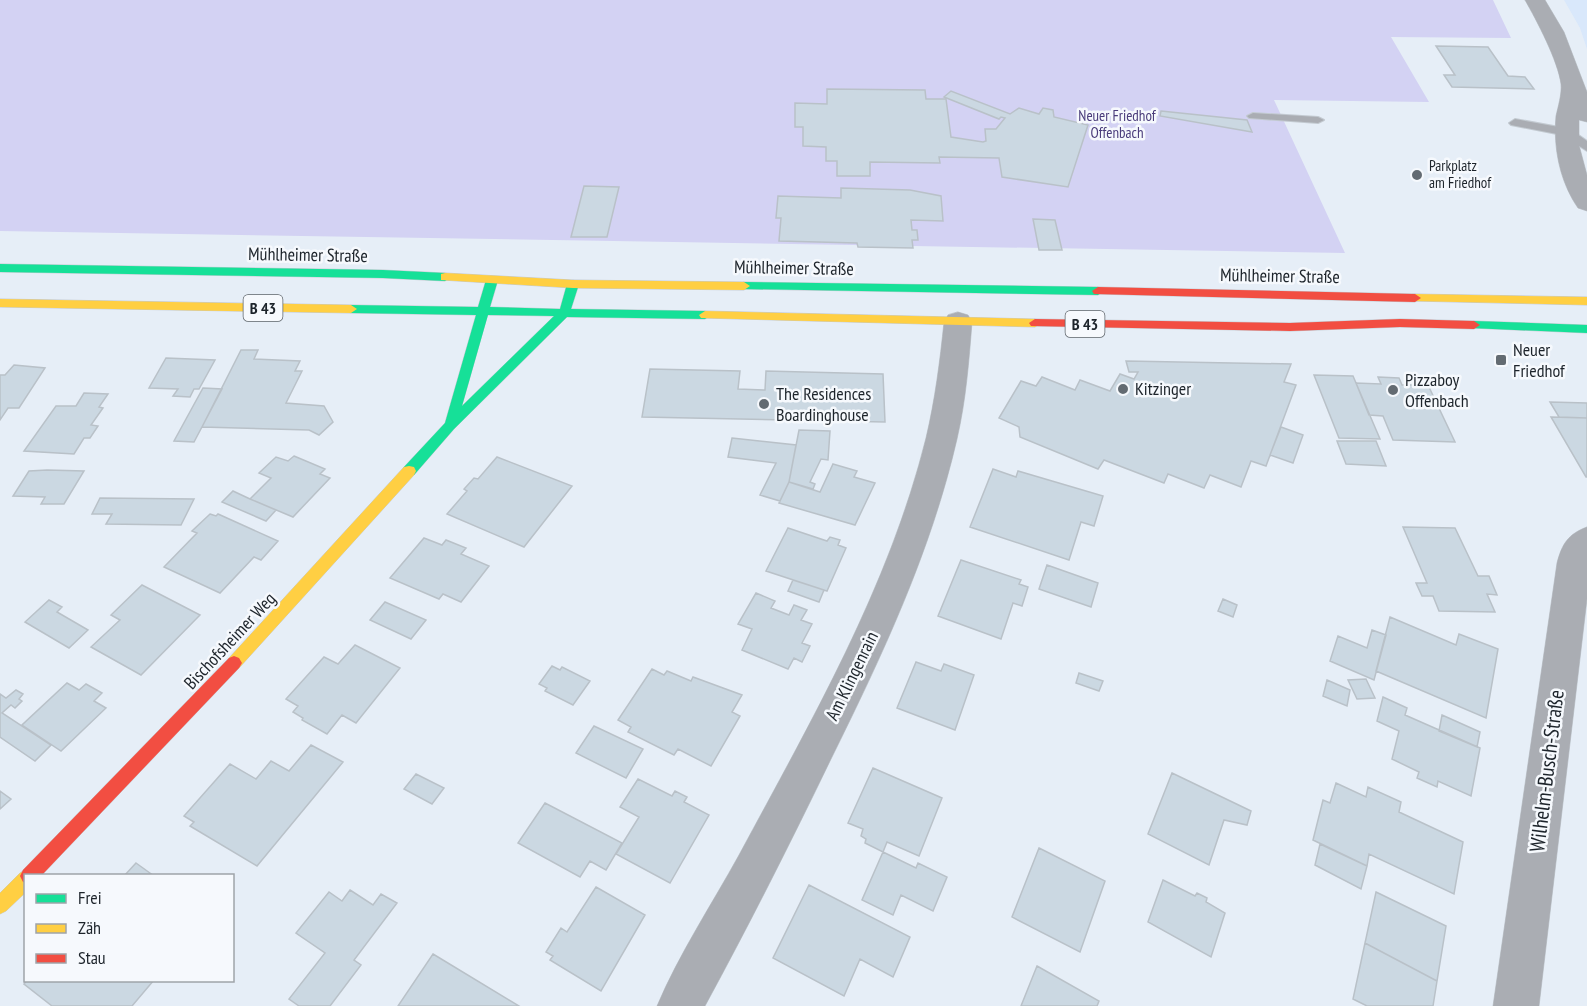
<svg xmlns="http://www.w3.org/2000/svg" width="1587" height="1006" font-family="'PT Sans Narrow',sans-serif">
  <rect width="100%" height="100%" fill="#e6eef7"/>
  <path fill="#d9e8fb" d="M1564,0H1587V49L1580,28Z"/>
  <path fill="#d3d2f3" d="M0,0H1493L1511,38L1391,37L1429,102L1274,100L1345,253L0,231Z"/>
  <path fill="#cbd8e2" stroke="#b9c1c8" stroke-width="1.5" d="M1436,46L1488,47L1508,76L1525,77L1534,89L1452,87L1444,75H1455Z
    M827,89L925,90L926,99H946L951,137L983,142L986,141L985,129H996L1005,118L1001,117L999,119L944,97L951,91L1010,114L1019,108L1039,114L1043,108L1053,110L1054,117L1088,125L1068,187L1002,177L999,158L939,157L940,163L870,162V176H837V161H826V147L803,146V127H795V103L827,104Z
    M1161,111L1247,120L1252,132L1160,116Z
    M584,186L619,187L607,237H571Z
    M841,188L910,190L941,196L943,221L911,220L912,230H917L918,240H912L913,248L858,247L857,243L779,241L781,218H776L778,196L841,198Z
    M1033,219L1055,220L1062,250H1039Z
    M241,350H258L254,359L300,361L295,371H302L286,403L324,406L333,422L319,435L309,430L202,427Z
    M166,358L215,360L199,389H194L190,397L173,396L178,389L149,388Z
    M1126,361L1291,364L1284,382L1296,385L1266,466L1251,461L1241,487L1210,475L1204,488L1168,474L1164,483L1104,460L1098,469L1020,437L1019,427L999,418L1021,381L1036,386L1042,377L1075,390L1080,380L1110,391L1120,374L1134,379L1138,372H1129Z
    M14,365L45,368L19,408H8L0,420V375H5Z
    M650,369L740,371L738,389L765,390L766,371L883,374L885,422L642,417Z
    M1314,375L1353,376L1380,439L1339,438Z
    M1378,377L1399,378L1402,385H1428L1455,442L1393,440L1383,416L1369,415L1356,383L1381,384Z
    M203,388L222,389L194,442L174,441Z
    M84,393L108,394L99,407L103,408L91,425L98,426L90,438H84L74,454L24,451L56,406H76Z
    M1550,402L1587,403V418L1559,417Z
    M1551,417L1587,418V477H1586Z
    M1281,427L1303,435L1293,463L1270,455Z
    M799,430L830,431L828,460L821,459L810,482L815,484L813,489L789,482Z
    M732,438L796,445L789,482L780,501L760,495L776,463L728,457Z
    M1337,441H1376L1386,466L1346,464Z
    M294,456L325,469L320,474L330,478L293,517L250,499L271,478L259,473L276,457L288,461Z
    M497,457L572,486L524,547L447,514L467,491L464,489L474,478L478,479Z
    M833,464L857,471L854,477L875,483L855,525L779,503L789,482L820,492Z
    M993,469L1016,477L1018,471L1103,496L1094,526L1081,522L1069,560L970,527Z
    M47,470L84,471L64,504H41L45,497L13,496L29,471Z
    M233,491L250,499L276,510L266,521L222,502Z
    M100,498L194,499L181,525L106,524L112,514H92Z
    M210,514L216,516L218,514L278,541L261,560L254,557L220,593L164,567L197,533L192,531Z
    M1403,527L1455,528L1478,576H1489L1497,595L1487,594L1495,612L1439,611L1433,596H1422L1416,583H1427Z
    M788,528L827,541L830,537L840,540L838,545L846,548L827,591L766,571Z
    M424,538L442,545L446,540L466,548L461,554L489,566L461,602L443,594L439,599L390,578Z
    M961,560L1021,580L1019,584L1028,587L1022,606L1013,603L1001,639L938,616Z
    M1047,565L1098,583L1091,607L1039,589Z
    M793,580L824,590L819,602L788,591Z
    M142,585L200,615L141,675L91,647L120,620L111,615Z
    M756,593L775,601L771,608L789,615L794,605L807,610L801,620L812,624L802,643L810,646L802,662L794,658L788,669L742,650L752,629L738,624Z
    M1223,599L1237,605L1233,617L1218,611Z
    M49,600L62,607L57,612L88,630L69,648L25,622Z
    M385,602L426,620L411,639L370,620Z
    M1390,617L1456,645L1459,634L1498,649L1486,718L1376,671Z
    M1372,630L1386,635L1374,680L1330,661L1338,636L1367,648Z
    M355,645L400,668L356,723L342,715L327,734L302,720L303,718L293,712L298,706L286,699L324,657L338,664Z
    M916,662L941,671L944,664L974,675L955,730L897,708Z
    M552,666L560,670L562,667L590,681L573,705L545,691L547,688L539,684Z
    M652,669L664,675L667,671L691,681L693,677L742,695L732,712L740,716L711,766L678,749L674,755L628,732L631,727L618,720Z
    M1079,673L1103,681L1099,691L1076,683Z
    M1366,679L1375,698L1357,699L1348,680Z
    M1327,680L1350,690L1347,706L1323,696Z
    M67,683L79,690L86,684L102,693L94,701L106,708L61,751L22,725Z
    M16,690L23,694L19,699L22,701L15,708L11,705L2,713L51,745L35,761L0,737V694L6,698Z
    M1383,697L1407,708L1405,715L1480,748L1471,796L1438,781L1437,787L1417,778L1419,772L1392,759L1399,731L1377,721Z
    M1442,715L1480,732L1477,747L1439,731Z
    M594,726L643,749L626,778L576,753Z
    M311,745L343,762L257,866L190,826L194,822L184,816L230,764L256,779L271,761L289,771Z
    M873,768L942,798L919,856L887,842L883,852L865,843L866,839L861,836L863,829L848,823Z
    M1172,773L1251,811L1247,825L1224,820L1209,865L1148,834Z
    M416,774L444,788L432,804L404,789Z
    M638,779L672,796L675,791L687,797L684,802L709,815L670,883L616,854L639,817L620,807Z
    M1336,783L1366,797L1368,787L1401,802L1399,812L1463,842L1454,894L1369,854L1367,866L1313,840L1323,800L1330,803Z
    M0,791L11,799L0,809Z
    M545,803L622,843L606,870L590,861L580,877L518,843Z
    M1320,844L1367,866L1361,889L1315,865Z
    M1039,848L1105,881L1080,952L1012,917Z
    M883,852L916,868L918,863L947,877L933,911L901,895L893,915L862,900Z
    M136,863L154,876H124Z
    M1163,880L1195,896L1197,893L1207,898L1206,902L1225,913L1211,957L1148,922Z
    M809,885L910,937L893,977L860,959L844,996L773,958Z
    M596,887L645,915L601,991L550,960L553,956L546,952L561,928L567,932Z
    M350,890L373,905L381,894L397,903L354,960L361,965L330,1006H299L289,999L325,953L296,933L329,892L342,901Z
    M1376,892L1446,926L1437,981L1365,943Z
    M1365,943L1437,981L1433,1006H1367L1353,999Z
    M433,954L519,1006H398Z
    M1037,966L1099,1001L1097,1006H1021Z
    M27,980H154L132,1006H52L24,984Z"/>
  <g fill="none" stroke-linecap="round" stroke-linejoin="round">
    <defs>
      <path id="lane" d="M1253,113L1318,117L1324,120L1318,123L1249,118L1247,116Z
        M1515,119L1570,129L1587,141V151L1562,135L1511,125L1509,123Z"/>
      <path id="street" d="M1525,0H1545L1564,32L1587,92V122L1579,120V145L1587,175V211L1578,208C1560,182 1553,148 1556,116C1558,107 1562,94 1561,84C1558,61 1537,21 1525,0Z
        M958,312L968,315L972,322C969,361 966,400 957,439C931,552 882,656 831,759C791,842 749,925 705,1006H657C679,954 712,904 739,855C811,721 889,587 926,438C935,400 940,361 944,322L948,315Z
        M1587,527V599L1539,1006H1493L1557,563C1562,544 1568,534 1587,527Z"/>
      <path id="fast" d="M0,264L383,270L445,273L451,277L445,281L383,278L0,272Z
        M492,276L498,280L490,307L560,309L567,284L573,280L579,284L571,309L705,311L711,315L705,319L567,317L454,429L414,475H404L402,471L404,467L445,423L476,315L351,313L345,309L351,305L478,307L486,280ZM488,315L554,316L462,406Z
        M744,282L1098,287L1104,291L1098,295L740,289L738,286Z
        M1474,321L1587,325V333L1470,328L1468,325Z"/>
      <path id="slow" d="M445,273L573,280L744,282L750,286L744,290L573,288L441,280V274Z
        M1415,294L1587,297V305L1411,301V295Z
        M0,299L351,305L357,309L351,313L0,307Z
        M705,311L1035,319L1041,323L1035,327L701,318L699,315Z
        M409,466L414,467L416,471L414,475L239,668L234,670L229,668L226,663L229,658L404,467Z
        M26,870L33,876H26V892L6,911L0,914V893L20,873Z"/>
      <path id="jam" d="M1098,287L1415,294L1421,298L1415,302L1094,294L1092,291Z
        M1035,319L1290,323L1400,319L1474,321L1480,325L1474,329L1400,327L1290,331L1031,326L1029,323Z
        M234,656L239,658L242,663L239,668L41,876H26V883L23,882L20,876L23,870L229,658Z"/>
    </defs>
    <use href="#lane" stroke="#c3cad1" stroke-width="2"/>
    <use href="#street" stroke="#c3cad1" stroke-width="1"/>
    <use href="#fast" stroke="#c3cad1" stroke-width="1"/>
    <use href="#slow" stroke="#c3cad1" stroke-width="1"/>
    <use href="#jam" stroke="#c3cad1" stroke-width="1"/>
    <use href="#lane" fill="#aaadb3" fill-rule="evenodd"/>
    <use href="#street" fill="#aaadb3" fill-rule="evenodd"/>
    <use href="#fast" fill="#16e098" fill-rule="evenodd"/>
    <use href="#slow" fill="#ffcf43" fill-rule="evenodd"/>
    <use href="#jam" fill="#f24e42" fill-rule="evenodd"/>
  </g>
  <g fill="#636b72" stroke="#f6f9fd" stroke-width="2">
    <circle cx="1417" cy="175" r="6"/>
    <rect x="1495" y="354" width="12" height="12" rx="3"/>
    <circle cx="1123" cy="389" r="6"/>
    <circle cx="1393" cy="390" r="6"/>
    <circle cx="764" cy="404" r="6"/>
  </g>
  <g text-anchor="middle" stroke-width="5" stroke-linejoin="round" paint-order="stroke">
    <g font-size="15" fill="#4a3c7b" stroke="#f6f9fd">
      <text x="1117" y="121">Neuer Friedhof<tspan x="1117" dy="17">Offenbach</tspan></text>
    </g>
    <g font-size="15" fill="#1d242b" stroke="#f6f9fd" text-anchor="start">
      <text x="1429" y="171">Parkplatz<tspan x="1429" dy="17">am Friedhof</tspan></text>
    </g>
    <g fill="#f6f9fd" stroke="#5e646a" stroke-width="1.5">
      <rect x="243.5" y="295" width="39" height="26" rx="4.5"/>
      <rect x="1065.5" y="311" width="39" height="26" rx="4.5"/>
    </g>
    <g font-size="16" font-weight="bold" fill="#1d242b">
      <text x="263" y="314">B 43</text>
      <text x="1085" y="330">B 43</text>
    </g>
    <g font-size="18" fill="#1d242b" stroke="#f6f9fd">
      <text transform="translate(308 255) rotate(1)" y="6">Mühlheimer Straße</text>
      <text transform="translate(794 268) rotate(1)" y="6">Mühlheimer Straße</text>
      <text transform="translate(1280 276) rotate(1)" y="6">Mühlheimer Straße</text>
      <text transform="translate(230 641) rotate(-47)" y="6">Bischofsheimer Weg</text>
      <text transform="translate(852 676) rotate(-64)" y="6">Am Klingenrain</text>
    </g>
    <g font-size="18" fill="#1d242b" stroke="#f6f9fd" text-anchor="start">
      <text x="1513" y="356">Neuer<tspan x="1513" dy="21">Friedhof</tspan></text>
      <text x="1405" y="386">Pizzaboy<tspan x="1405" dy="21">Offenbach</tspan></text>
      <text x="1135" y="395">Kitzinger</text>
      <text x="776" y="400">The Residences<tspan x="776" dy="21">Boardinghouse</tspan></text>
    </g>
    <g font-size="21" fill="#1d242b" stroke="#f6f9fd">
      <text transform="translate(1547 771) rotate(-83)" y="7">Wilhelm-Busch-Straße</text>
    </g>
  </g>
  <rect x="24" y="874" width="210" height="108" fill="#f6f9fd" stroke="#9fa4a9" stroke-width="1.5"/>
  <rect x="36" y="894" width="30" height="9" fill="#16e098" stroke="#9fa4a9" stroke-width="1.5"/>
  <text x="78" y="904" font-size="18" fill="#1d242b">Frei</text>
  <rect x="36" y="924" width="30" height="9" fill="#ffcf43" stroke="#9fa4a9" stroke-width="1.5"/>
  <text x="78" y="934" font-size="18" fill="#1d242b">Zäh</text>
  <rect x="36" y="954" width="30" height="9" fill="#f24e42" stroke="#9fa4a9" stroke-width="1.5"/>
  <text x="78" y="964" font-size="18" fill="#1d242b">Stau</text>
</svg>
